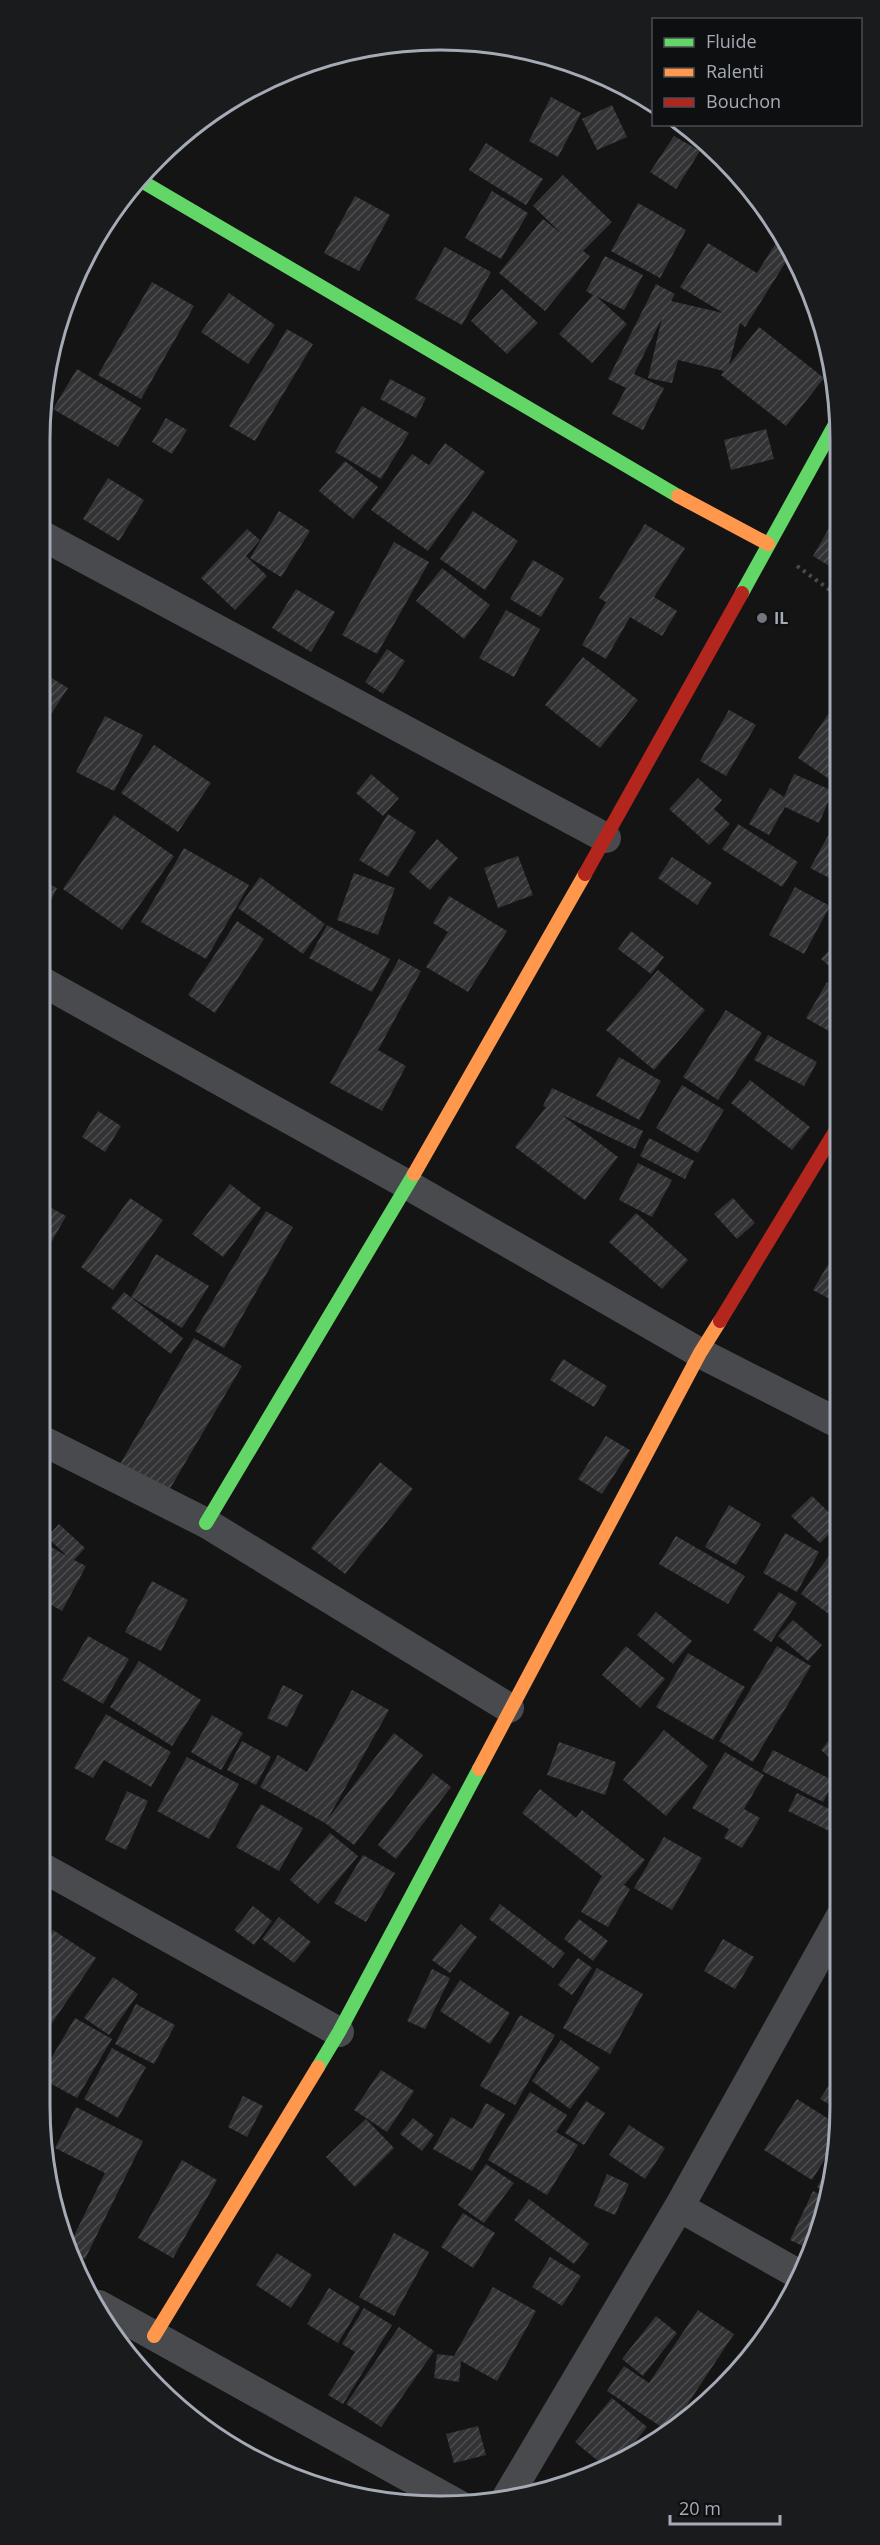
<svg xmlns="http://www.w3.org/2000/svg" width="880" height="2545" font-family="'Open Sans',sans-serif">
  <defs>
    <pattern id="building-hatch" width="6" height="6" patternUnits="userSpaceOnUse" patternTransform="scale(1.5)"><rect width="6" height="6" fill="#333335"/><path d="M-1 1l2-2M0 6l6-6M5 7l2-2" fill="none" stroke="#4e4e50"/></pattern>
  </defs>
  <rect width="100%" height="100%" fill="#141414"/>
  <path fill="url(#building-hatch)" d="M551,97L581,113L558,157L529,141Z
    M612,105L627,137L597,150L582,119Z
    M674,136L700,151L676,189L650,172Z
    M486,143L543,179L526,205L469,170Z
    M563,175L612,222L583,251L590,256L545,311L499,273L543,219L562,234L533,206Z
    M492,191L528,213L501,259L465,238Z
    M355,196L390,215L359,271L324,253Z
    M638,203L686,230L660,278L611,251Z
    M781,235L792,252L745,327L740,323L729,365L759,327L824,378L786,426L721,375L724,371L678,360L672,383L648,378L662,318L634,374L664,388L643,430L612,414L626,388L608,379L656,284L675,294L671,301L723,313L680,287L708,243L757,273Z
    M445,247L491,272L462,325L415,299Z
    M605,256L643,275L624,310L596,296L627,324L592,363L559,334L593,295L586,291Z
    M152,282L194,306L141,399L98,375Z
    M502,289L538,323L507,354L471,321Z
    M229,293L275,325L248,364L201,332Z
    M287,329L313,344L255,441L229,426Z
    M77,369L141,408L118,447L53,409Z
    M390,379L426,398L416,418L380,399Z
    M362,406L409,433L381,479L335,452Z
    M166,418L187,430L172,454L152,442Z
    M766,429L774,459L731,470L724,440Z
    M445,443L485,472L428,551L371,510L412,454L429,465Z
    M345,461L378,487L353,519L319,491Z
    M108,478L144,500L119,541L83,519Z
    M279,511L310,531L281,577L250,558Z
    M473,511L518,541L485,590L440,559Z
    M832,523L838,527V563L834,569L813,556Z
    M645,524L685,548L654,597L677,611L662,636L630,617L606,659L582,645L606,602L599,598Z
    M247,529L260,540L246,556L267,576L235,610L201,578Z
    M394,542L429,562L377,654L342,635Z
    M533,560L564,578L541,617L510,599Z
    M442,568L490,605L464,639L416,601Z
    M296,589L335,612L311,652L272,628Z
    M506,610L540,629L514,677L479,658Z
    M387,649L405,661L383,694L365,682Z
    M583,657L638,700L600,748L545,705Z
    M40,671L68,688L40,731Z
    M838,700V778L835,783L798,758Z
    M729,710L756,725L726,776L700,761Z
    M105,716L143,735L114,791L76,772Z
    M154,745L211,783L178,832L121,793Z
    M371,774L399,798L383,816L356,793Z
    M794,774L833,791L819,823L785,807L769,835L749,824L770,788L784,797Z
    M698,778L722,800L714,809L730,824L709,845L669,809Z
    M388,814L416,832L388,877L359,860Z
    M114,815L174,856L122,930L63,889Z
    M838,818V844L839,883L810,868Z
    M738,824L798,862L782,887L722,849Z
    M437,839L458,858L430,890L409,872Z
    M184,848L249,885L206,959L141,922Z
    M518,856L533,895L498,908L484,868Z
    M672,857L712,883L697,905L658,878Z
    M354,873L395,888L378,935L337,920Z
    M260,877L325,924L303,954L238,908Z
    M41,880L57,888L45,913L41,911Z
    M795,887L830,906L804,954L769,935Z
    M449,896L507,931L468,992L426,967L448,932L433,923Z
    M237,921L264,939L215,1013L188,995Z
    M327,925L390,959L372,992L309,958Z
    M631,931L664,957L651,974L618,949Z
    M839,940V975L821,959Z
    M399,959L421,971L378,1050L406,1066L382,1111L330,1083Z
    M658,970L705,1010L654,1070L606,1030Z
    M827,982L839,989V1037L806,1018Z
    M726,1010L762,1033L718,1100L683,1077Z
    M768,1035L817,1062L804,1086L754,1060Z
    M619,1057L661,1081L639,1120L596,1096Z
    M750,1080L810,1127L792,1150L731,1103Z
    M682,1085L724,1110L698,1153L656,1128Z
    M552,1088L643,1131L635,1149L562,1115L618,1157L585,1200L515,1147L546,1107L543,1106Z
    M98,1111L121,1126L105,1152L82,1137Z
    M649,1138L694,1161L685,1179L640,1156Z
    M638,1163L672,1180L652,1217L619,1200Z
    M230,1184L261,1208L223,1257L192,1234Z
    M130,1198L163,1220L113,1290L81,1267Z
    M733,1198L755,1223L737,1239L714,1214Z
    M42,1203L66,1216L47,1250L43,1247Z
    M266,1211L293,1227L224,1348L195,1331Z
    M636,1213L688,1260L662,1289L609,1242Z
    M156,1254L209,1286L182,1328L131,1297Z
    M833,1256L839,1259V1304L813,1290Z
    M124,1292L183,1338L171,1354L111,1308Z
    M194,1338L242,1366L168,1492L120,1464Z
    M563,1359L607,1386L594,1407L550,1380Z
    M606,1436L630,1450L602,1494L578,1479Z
    M380,1462L413,1489L345,1574L311,1548Z
    M812,1496L840,1523L820,1543L791,1516Z
    M729,1505L761,1524L736,1565L705,1547Z
    M59,1524L85,1548L74,1560L86,1566L62,1611L44,1601V1543L67,1556L47,1537Z
    M785,1533L819,1552L797,1592L763,1573Z
    M676,1536L745,1576L728,1604L659,1564Z
    M840,1541V1622L801,1594Z
    M152,1581L188,1600L161,1651L125,1632Z
    M779,1592L797,1603L771,1642L753,1630Z
    M656,1612L692,1641L673,1664L637,1635Z
    M793,1620L822,1645L808,1661L778,1636Z
    M88,1636L129,1659L103,1704L62,1680Z
    M626,1646L665,1679L640,1708L602,1675Z
    M777,1646L811,1666L753,1762L719,1741Z
    M688,1653L745,1687L713,1740L656,1707Z
    M139,1661L201,1700L172,1746L110,1707Z
    M283,1685L303,1695L287,1727L267,1718Z
    M352,1690L389,1710L327,1820L394,1733L423,1755L354,1845L325,1823L260,1787L278,1755L307,1772Z
    M106,1714L171,1752L151,1787L104,1760L93,1778L74,1768Z
    M212,1715L243,1733L221,1770L191,1752Z
    M840,1727V1767L821,1750Z
    M664,1730L708,1766L666,1816L623,1780Z
    M242,1741L271,1757L256,1785L227,1770Z
    M559,1742L616,1762L605,1795L547,1775Z
    M773,1750L834,1781L823,1802L762,1771Z
    M725,1752L764,1775L744,1809L760,1818L742,1848L724,1838L729,1829L692,1808Z
    M187,1757L239,1784L209,1839L157,1811Z
    M433,1773L451,1787L396,1859L378,1845Z
    M540,1789L576,1818L582,1810L645,1860L624,1885L630,1889L608,1927L581,1912L602,1876L522,1813Z
    M127,1791L148,1801L126,1850L105,1840Z
    M797,1793L837,1813L829,1831L788,1811Z
    M261,1804L303,1828L279,1871L236,1847Z
    M330,1833L358,1856L318,1904L290,1880Z
    M664,1837L702,1858L672,1910L634,1888Z
    M363,1855L395,1873L366,1922L334,1903Z
    M500,1904L565,1953L553,1968L489,1919Z
    M253,1906L272,1921L254,1945L234,1930Z
    M279,1917L311,1942L294,1963L262,1939Z
    M579,1919L608,1941L593,1961L564,1939Z
    M461,1924L477,1937L450,1973L432,1960Z
    M53,1930L96,1958L46,2032V1990L50,1983L46,1980V1942Z
    M723,1939L754,1957L735,1989L704,1971Z
    M578,1958L592,1968L572,1995L558,1985Z
    M597,1968L643,1994L610,2054L563,2028Z
    M432,1969L450,1978L425,2029L407,2021Z
    M113,1977L138,1994L109,2035L84,2018Z
    M460,1980L510,2013L490,2044L440,2011Z
    M136,2004L175,2025L154,2064L115,2044Z
    M520,2015L555,2035L515,2105L480,2086Z
    M75,2018L112,2039L77,2098L46,2081V2067Z
    M561,2040L600,2068L570,2109L532,2081Z
    M112,2048L146,2067L118,2118L84,2099Z
    M841,2067V2105L840,2111L820,2099Z
    M381,2070L414,2091L387,2132L354,2110Z
    M530,2092L567,2115L556,2132L578,2145L547,2195L488,2160Z
    M243,2096L263,2106L247,2137L228,2127Z
    M797,2099L838,2125L836,2141L812,2180L764,2150Z
    M586,2101L605,2113L584,2145L565,2133Z
    M486,2103L505,2114L472,2171L433,2149L451,2117L472,2129Z
    M76,2107L143,2141L85,2259L67,2250L105,2173L55,2148Z
    M413,2118L434,2135L422,2151L400,2134Z
    M366,2119L394,2148L355,2187L326,2157Z
    M629,2125L665,2148L645,2179L609,2155Z
    M834,2156L829,2194L817,2187Z
    M182,2160L217,2180L173,2258L138,2238Z
    M486,2164L514,2183L484,2223L458,2205Z
    M607,2174L629,2184L615,2215L594,2206Z
    M813,2191L829,2199L827,2208L809,2249L790,2240Z
    M529,2199L589,2244L574,2264L514,2220Z
    M463,2213L495,2233L473,2268L441,2247Z
    M394,2233L429,2252L394,2316L359,2297Z
    M277,2253L312,2275L291,2308L256,2285Z
    M550,2257L581,2276L562,2306L532,2287Z
    M493,2287L536,2311L497,2381L461,2361L459,2382L434,2378L437,2354L454,2356Z
    M329,2288L360,2307L338,2343L307,2324Z
    M364,2308L392,2325L343,2404L328,2395L355,2352L342,2344Z
    M698,2310L734,2334L669,2432L607,2391L624,2366L649,2383Z
    M656,2316L677,2333L643,2376L622,2359Z
    M399,2327L434,2351L381,2427L346,2404Z
    M612,2398L647,2427L623,2457L603,2465L575,2442Z
    M478,2426L486,2455L454,2463L446,2434Z"/>
  <g fill="none" stroke-linecap="round" stroke-linejoin="round">
    <path stroke="#4a4b4f" stroke-width="4" stroke-dasharray="3 4.5" stroke-linecap="butt" d="M797,566L838,596"/>
    <path stroke="#484a4d" stroke-width="30" d="M39,534L606,838
      M41,981L408,1185L700,1353L840,1424
      M43,1441L206,1523L509,1708
      M45,1869L339,2032
      M679,2207L798,2274
      M99,2305L459,2505
      M506,2499L679,2207L841,1916"/>
    <path stroke="#63d668" stroke-width="14" d="M138,179L678,496
      M742,593L838,419
      M206,1523L414,1174
      M318,2067L339,2032L479,1769"/>
    <path stroke="#ff974d" stroke-width="14" d="M678,496L768,544
      M414,1174L585,874
      M479,1769L700,1353L720,1321
      M154,2336L318,2067"/>
    <path stroke="#b3261e" stroke-width="14" d="M585,874L742,593
      M720,1321L839,1125"/>
  </g>
  <circle fill="#72767d" stroke="#0e0f10" stroke-width="2" cx="762" cy="618" r="6"/>
  <g text-anchor="middle" stroke-width="4.5" stroke-linejoin="round" paint-order="stroke">
    <g font-size="16" font-weight="bold" fill="#a5abb6" stroke="#0e0f10" text-anchor="start">
      <text x="774" y="624">IL</text>
    </g>
  </g>
  <path d="M0 0H880V2545H0ZM440 50H440A390 390 0 0 1 830 440V2106A390 390 0 0 1 440 2496H440A390 390 0 0 1 50 2106V440A390 390 0 0 1 440 50Z" fill="#1a1b1d" fill-rule="evenodd"/>
  <path fill="none" stroke="#a5abb6" stroke-width="3" d="M440 50H440A390 390 0 0 1 830 440V2106A390 390 0 0 1 440 2496H440A390 390 0 0 1 50 2106V440A390 390 0 0 1 440 50Z"/>
  <rect x="652" y="18" width="210" height="108" fill="#0e0f10" stroke="#4a4d52" stroke-width="1.5"/>
  <rect x="664" y="38" width="30" height="9" fill="#63d668" stroke="#4a4d52" stroke-width="1.5"/>
  <text x="706" y="48" font-size="18" fill="#a5abb6">Fluide</text>
  <rect x="664" y="68" width="30" height="9" fill="#ff974d" stroke="#4a4d52" stroke-width="1.5"/>
  <text x="706" y="78" font-size="18" fill="#a5abb6">Ralenti</text>
  <rect x="664" y="98" width="30" height="9" fill="#b3261e" stroke="#4a4d52" stroke-width="1.5"/>
  <text x="706" y="108" font-size="18" fill="#a5abb6">Bouchon</text>
  <path d="M670 2515v9h110v-9" fill="none" stroke="#a5abb6" stroke-width="3"/>
  <text x="679" y="2515" font-size="18" fill="#a5abb6" stroke="#0e0f10" stroke-width="4.5" paint-order="stroke">20 m</text>
</svg>
